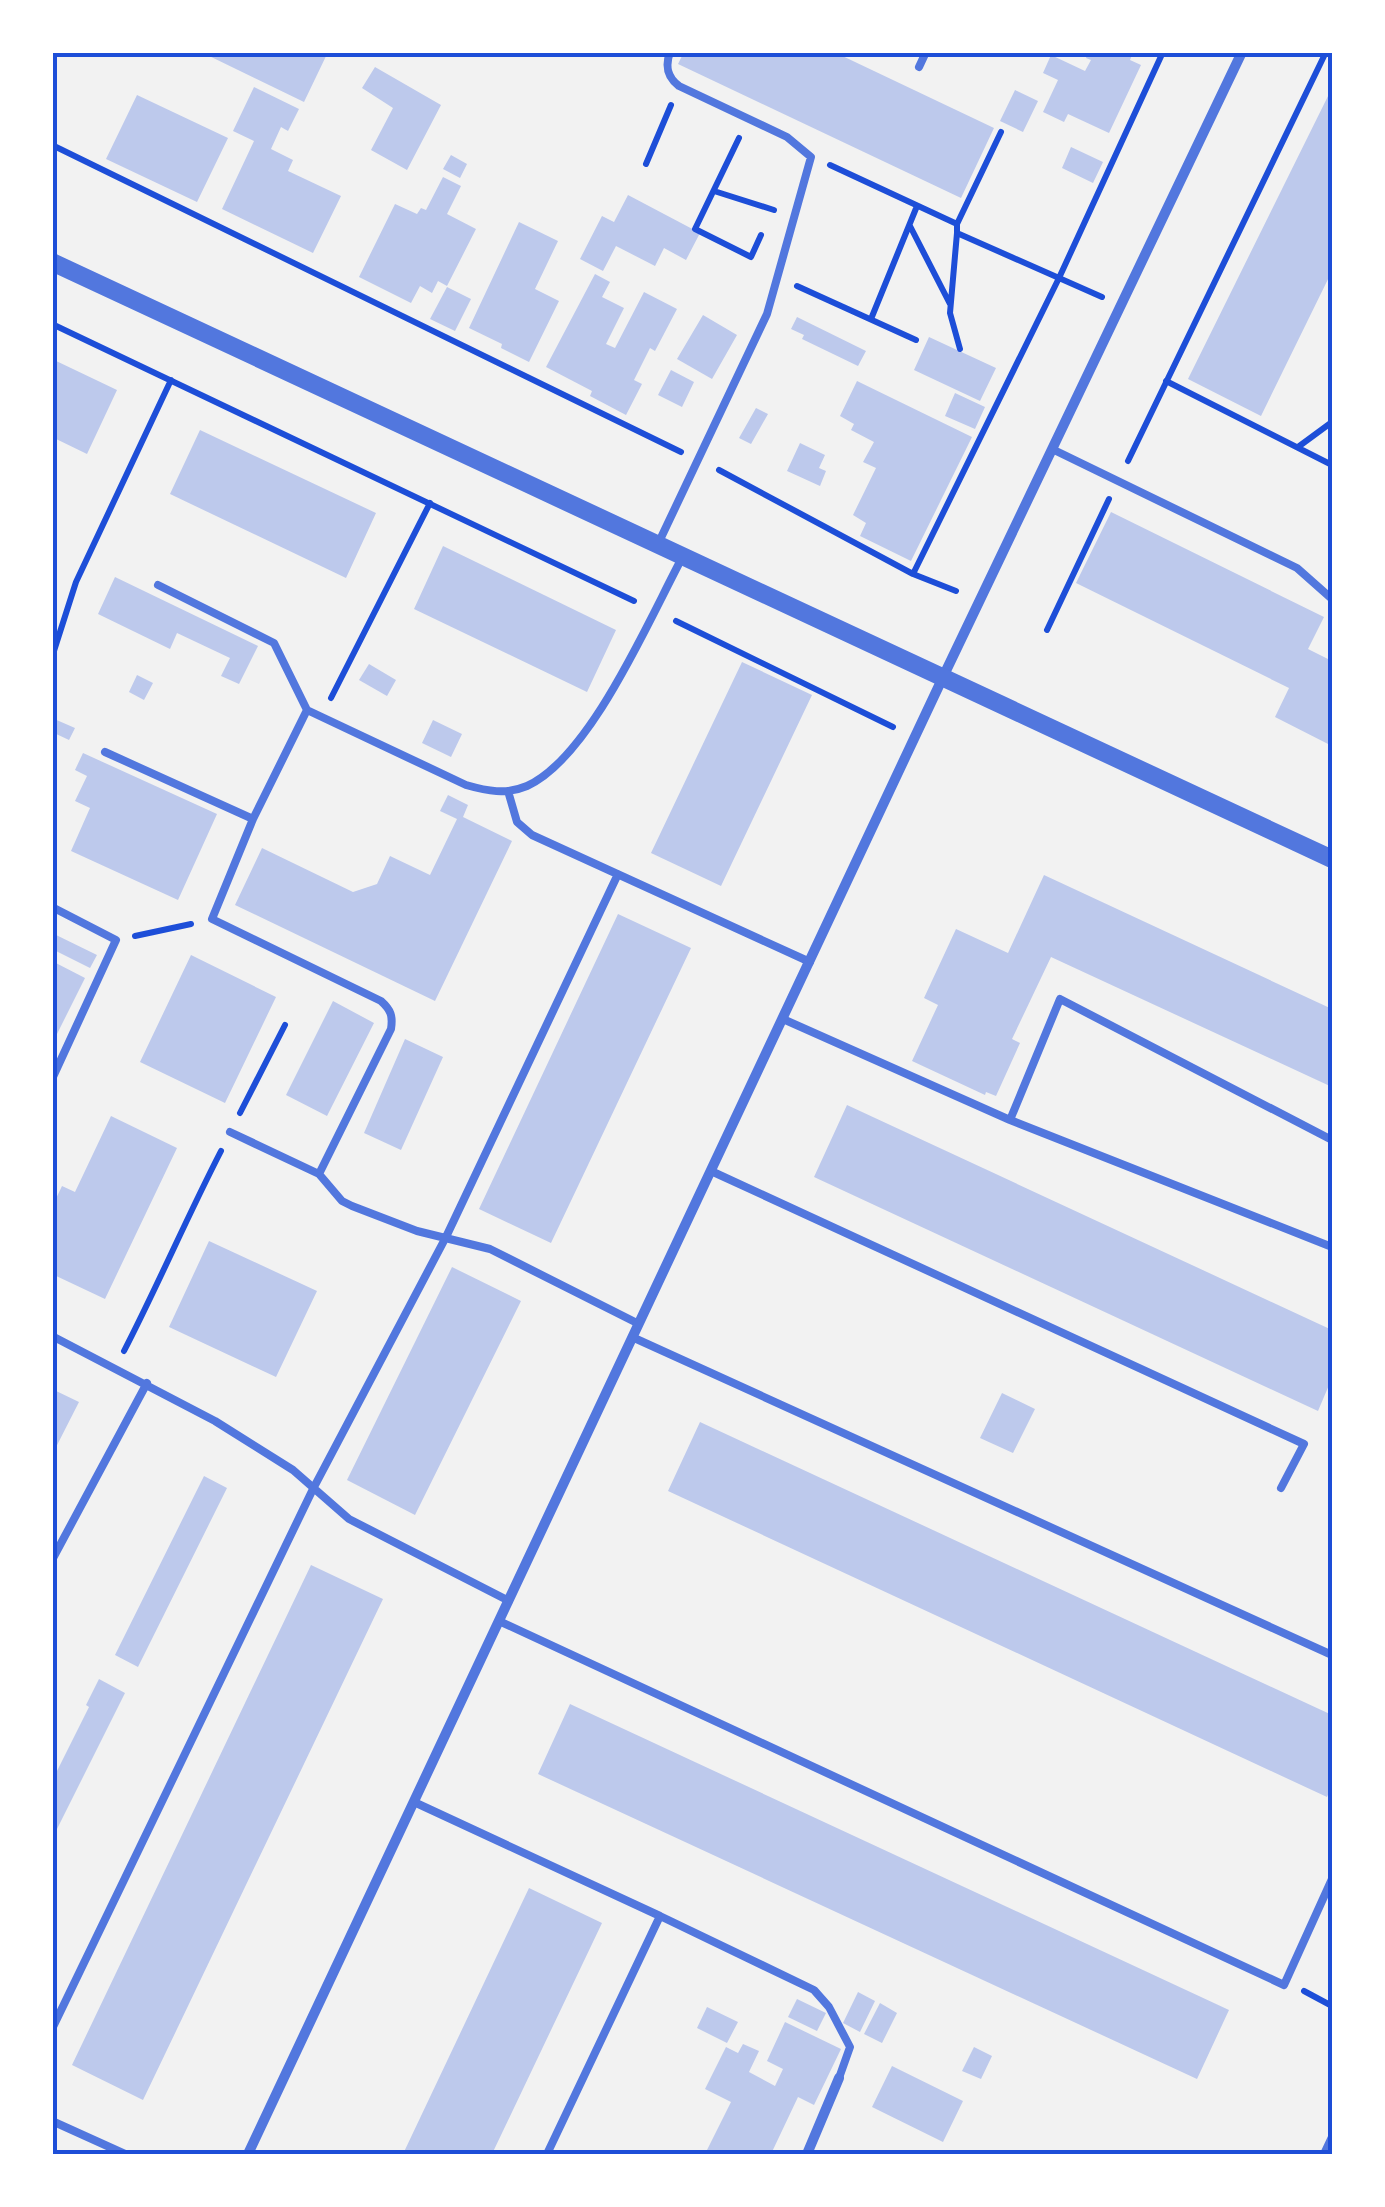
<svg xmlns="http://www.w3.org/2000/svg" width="1385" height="2207" font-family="'PT Sans Narrow',sans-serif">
  <rect width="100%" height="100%" fill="#f2f2f2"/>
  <path fill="#bdc9ec" d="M201,52H328L304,102Z
    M684,52H834L994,128L961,198L678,64Z
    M1088,52H1133L1130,60L1141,65L1109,133L1068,114L1064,122L1043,112L1058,80L1043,73L1051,55L1085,71L1091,60L1086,58Z
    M375,67L441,105L407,170L371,150L393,108L362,88Z
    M254,87L299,109L288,131L281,127L271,149L293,160L288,171L341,196L313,253L222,209L254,141L233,131Z
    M1332,88V271L1261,416L1188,379Z
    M1015,90L1038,101L1023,132L1000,121Z
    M137,95L228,138L197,202L106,159Z
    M1071,147L1103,162L1093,183L1062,168Z
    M451,155L467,164L460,178L443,169Z
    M443,177L461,186L447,214L476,229L447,286L438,281L432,293L420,286L411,303L359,277L395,204L417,214L421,208L426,210Z
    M628,195L700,233L686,260L664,248L655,266L616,246L603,271L580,259L602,216L614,222Z
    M519,222L558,241L535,289L559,301L529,362L501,348L502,344L469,328Z
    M595,274L610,282L602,297L624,308L606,344L615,348L644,292L677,309L655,351L650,348L634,380L642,384L626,415L590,396L592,391L546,367Z
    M447,287L471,299L455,331L430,319Z
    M703,315L737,335L712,379L677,359Z
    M797,317L866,351L858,366L802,339L804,335L791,329Z
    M929,337L996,368L980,401L914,370Z
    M52,359L117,390L87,454L52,437Z
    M671,370L694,382L682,407L658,395Z
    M857,381L972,437L911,561L860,536L866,523L853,515L876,468L863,462L874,442L851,430L854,424L840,416Z
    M955,393L985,407L975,429L945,416Z
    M756,408L768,414L751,444L739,438Z
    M200,430L376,513L346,578L170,494Z
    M800,443L825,455L819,468L826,471L820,486L787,471Z
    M1111,512L1324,617L1308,649L1332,661V746L1275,717L1289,688L1076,583Z
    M443,546L616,630L587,692L414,609Z
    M115,577L258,646L239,684L221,676L230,658L177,633L170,649L98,614Z
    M742,662L812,695L721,886L651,853Z
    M369,664L396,680L387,696L359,680Z
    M137,675L153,683L144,700L129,692Z
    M52,718L75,728L69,740L52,732Z
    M433,720L462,734L451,757L422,743Z
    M83,753L217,814L178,900L71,851L90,808L75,801L87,776L75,770Z
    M448,795L468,805L463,817L512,841L435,1001L235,905L262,848L353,892L377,884L390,856L430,875L457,819L440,811Z
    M1044,875L1332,1009V1087L1051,957L1012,1039L1020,1043L996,1096L986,1092L985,1095L912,1061L938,1005L924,998L956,929L1008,953Z
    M618,914L691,948L551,1243L479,1209Z
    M52,933L97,955L90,968L52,949Z
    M191,955L276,997L225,1103L140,1062Z
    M52,961L85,978L52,1044Z
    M333,1001L374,1023L327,1116L286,1095Z
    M405,1039L443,1057L401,1150L364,1133Z
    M847,1105L1332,1330V1378L1318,1411L814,1177Z
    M111,1116L177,1148L105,1299L52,1274V1207L62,1186L75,1192Z
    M209,1241L317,1291L276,1377L169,1327Z
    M452,1267L521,1301L415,1515L347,1480Z
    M52,1389L79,1402L52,1455Z
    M1002,1393L1035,1409L1013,1453L980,1438Z
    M700,1422L1332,1715V1786L1327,1797L668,1491Z
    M204,1476L227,1488L138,1667L115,1655Z
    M311,1565L383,1599L143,2100L72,2065Z
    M99,1679L125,1693L52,1839V1781L89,1707L86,1705Z
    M570,1704L1229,2010L1197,2079L538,1774Z
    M529,1888L602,1923L492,2154H403Z
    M858,1992L875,2001L860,2032L843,2023Z
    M797,1999L826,2013L817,2031L788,2017Z
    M880,2003L897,2013L882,2043L864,2034Z
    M707,2007L738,2022L727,2043L697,2028Z
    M785,2022L841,2049L814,2105L798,2097L771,2154H705L731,2102L705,2089L726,2047L738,2053L743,2044L759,2051L749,2072L775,2086L783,2069L767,2061Z
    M974,2047L992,2056L981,2079L962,2071Z
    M892,2066L963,2101L943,2142L872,2107Z"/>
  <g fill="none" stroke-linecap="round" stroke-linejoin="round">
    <path stroke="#1d4ed8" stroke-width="6" d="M739,138L695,229L751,257L761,235
      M52,145L681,452
      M646,164L671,105
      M830,165L957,224V233L1102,297
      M714,191L774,210
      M957,224L1001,132
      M910,226L950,304
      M957,233L950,313L960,349
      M797,286L916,340
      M871,319L917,206
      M52,324L634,601
      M1166,381L1332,465
      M1298,447L1332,422
      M1128,461L1326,52
      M719,470L913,574L956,591
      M913,574L1059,278L1163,52
      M676,621L893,727
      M1047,630L1109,499
      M52,657L76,582L171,380
      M331,698L430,503
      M52,774V780
      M135,936L191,924
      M240,1113L285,1025
      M124,1351C158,1285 187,1217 221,1151
      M1304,1991L1332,2006"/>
    <path stroke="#5277de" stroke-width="8" d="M919,67L926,52
      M1052,449L1297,568L1332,599
      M658,544L767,314L811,157L787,137L679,86C667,77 665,66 670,52
      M158,585L274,643L307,710L466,785C487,791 506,795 527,786C591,757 650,617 683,556
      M105,752L253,819L307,710
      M508,791L517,822L532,835L810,962
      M253,819L212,919L381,1001C391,1010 393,1016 391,1029L319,1174
      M52,907L116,940L52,1079
      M783,1019L1010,1120L1332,1247
      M1010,1120L1060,999L1332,1140
      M230,1132L319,1174L342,1201L352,1206L417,1231L490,1249L639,1324
      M711,1171L1304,1444L1281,1488
      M52,1336L215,1421L293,1470L349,1519L509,1601
      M632,1337L1332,1655
      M52,1560L147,1383
      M499,1621L1284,1985L1332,1879
      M414,1802L660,1916L547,2154
      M660,1916L814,1990L829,2007L850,2047L839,2078
      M52,2029L313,1489L446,1237L618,874
      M52,2121L125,2154
      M1324,2154L1332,2137"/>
    <path stroke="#5277de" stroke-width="10" d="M248,2154L944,675L1242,52
      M807,2154L839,2078"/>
    <path stroke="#5277de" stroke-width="18" d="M52,262L1332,859"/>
  </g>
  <rect width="1385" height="2207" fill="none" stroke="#ffffff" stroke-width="110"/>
  <rect x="55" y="55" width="1275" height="2097" fill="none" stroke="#1d4ed8" stroke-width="4"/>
</svg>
